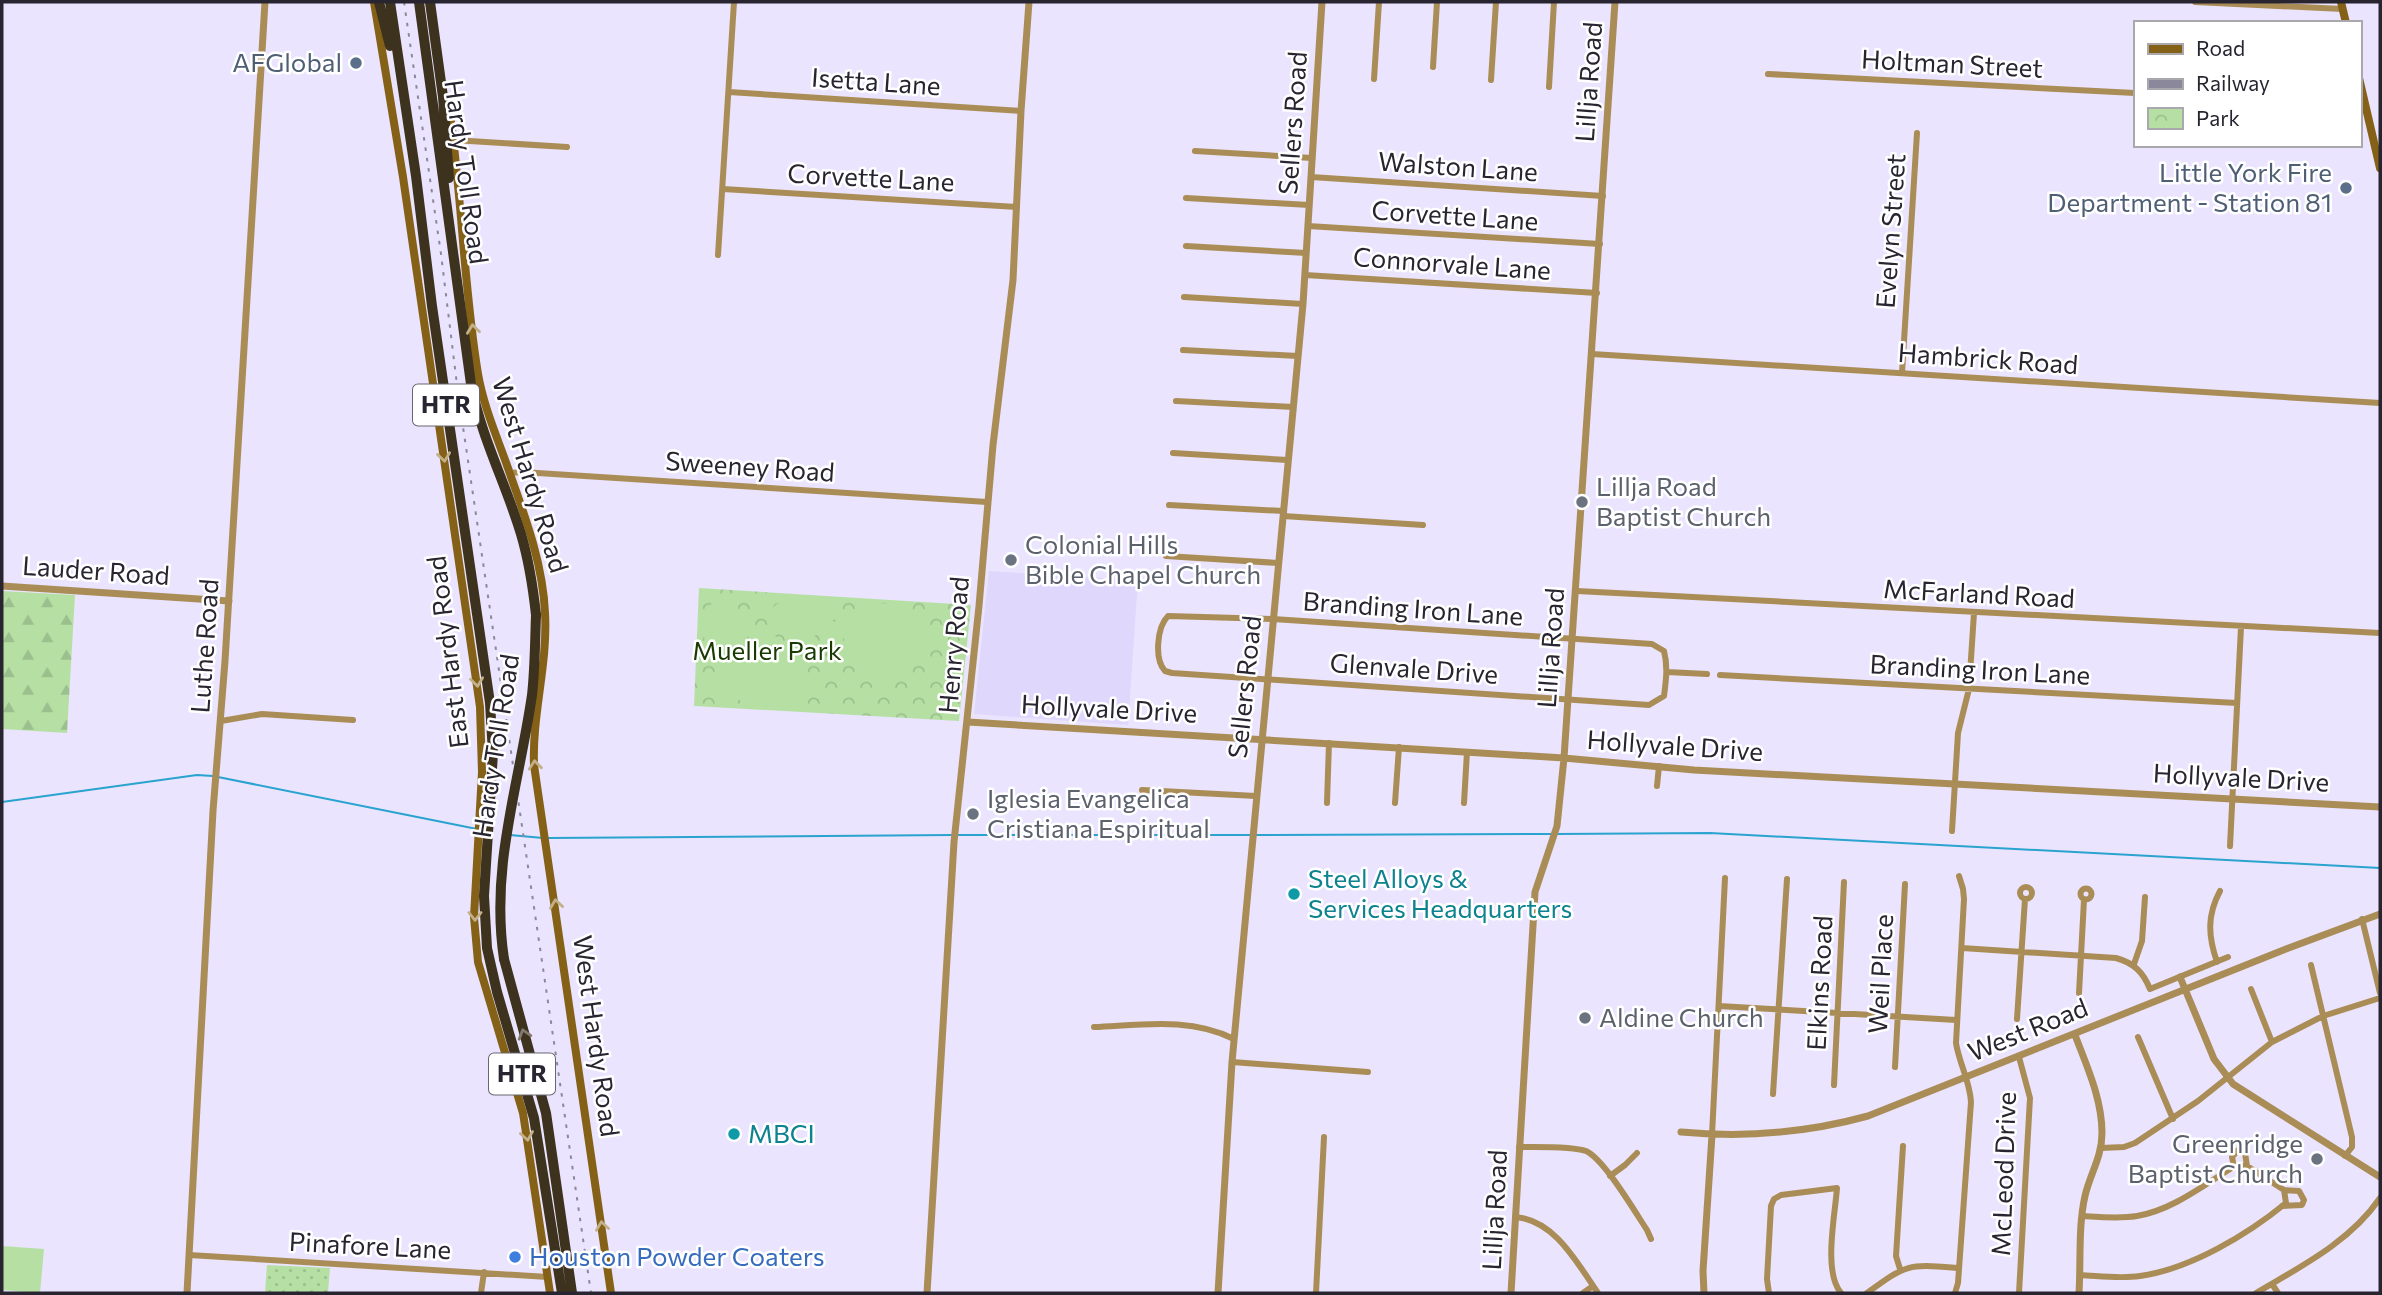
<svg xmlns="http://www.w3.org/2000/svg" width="2382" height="1295" font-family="Commissioner,sans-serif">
  <defs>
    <pattern id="grass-dots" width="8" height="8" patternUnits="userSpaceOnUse" patternTransform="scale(1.75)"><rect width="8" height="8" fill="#b6e0a3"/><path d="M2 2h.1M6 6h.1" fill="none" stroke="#9cc08d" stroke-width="1.8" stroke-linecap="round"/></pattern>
    <pattern id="forest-firs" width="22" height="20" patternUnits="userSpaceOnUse" patternTransform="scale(1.75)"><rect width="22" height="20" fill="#b6e0a3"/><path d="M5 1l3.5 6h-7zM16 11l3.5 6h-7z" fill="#9cc08d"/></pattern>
    <pattern id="park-crowns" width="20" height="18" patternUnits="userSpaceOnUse" patternTransform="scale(1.75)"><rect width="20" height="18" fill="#b6e0a3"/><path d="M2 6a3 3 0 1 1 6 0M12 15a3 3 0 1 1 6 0" fill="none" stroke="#9cc08d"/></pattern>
  </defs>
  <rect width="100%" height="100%" fill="#eae4fe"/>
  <path fill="#e0d7fd" d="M989,571L1138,580L1128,725L974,714Z"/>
  <path fill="url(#grass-dots)" d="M267,1265L330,1268L328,1293H265Z"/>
  <path fill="url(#forest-firs)" d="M2,591L75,595L67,733L2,729Z"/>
  <path fill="url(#park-crowns)" d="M699,588L971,605L959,721L694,706Z"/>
  <path fill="#b6e0a3" d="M724,592L753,626V632L719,663C697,644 698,609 724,592Z
    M800,596L817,599L838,616L803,646H796L765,613L784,599Z
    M876,603C902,603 922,614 937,635L884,678H875L832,624L848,611Z
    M763,632H772L818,685C786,714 741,714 712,679Z
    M2,1246L44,1249L40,1293L2,1290Z"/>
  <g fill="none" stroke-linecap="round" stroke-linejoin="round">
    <path stroke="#2aa3cf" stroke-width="2" d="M218,777L477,829
      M2,802L197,775L213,776
      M1556,834L1710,833L2380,868
      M510,835L543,838
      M958,835H1250
      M1255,835L1551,834
      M548,838L952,835"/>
    <path stroke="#aa8d56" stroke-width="6" d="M2195,2L2343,9
      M1433,67L1437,2
      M1768,74L2135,93
      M1374,79L1379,2
      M1491,80L1496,2
      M1549,87L1554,2
      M729,92L1021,111
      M453,140L567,147
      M1195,151L1312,158
      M1311,177L1603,196
      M723,189L1017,207
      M1186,198L1309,205
      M1308,226L1600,244
      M1186,246L1306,253
      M718,255L734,2
      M1305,275L1597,293
      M1184,297L1303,304
      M1183,350L1298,356
      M1592,354L2380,403
      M1902,373L1917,133
      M1176,401L1293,407
      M1173,453L1288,460
      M510,473L522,472L987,502
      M1169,505L1283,511
      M1283,516L1423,525
      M1166,556L1278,563
      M1577,591L2380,633
      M1168,616L1273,619L1652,644L1664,651C1668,666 1666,681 1664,696L1649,705L1172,673L1165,671C1154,659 1157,627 1168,616Z
      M1667,672L1707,674
      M1720,675L2237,703
      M221,721L262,714L353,720
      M1657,786L1659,766
      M1142,790L1256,796
      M1327,803L1329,743
      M1395,803L1399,747
      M1464,803L1467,752
      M1952,831L1958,733L1969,689L1974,613
      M2230,846L2241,627
      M2020 893a6 6 0 1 1 12 0a6 6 0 1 1-12 0Z
      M2080.5 894a5.5 5.5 0 1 1 11 0a5.5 5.5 0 1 1-11 0Z
      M2362,919L2380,993
      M1962,948L2116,958C2134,963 2143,972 2150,989L2228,957
      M2217,962C2208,936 2207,915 2220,891
      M2134,964L2142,941L2145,897
      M2311,965L2352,1137V1147L2345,1156
      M2251,989L2272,1042
      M2079,993L2084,900
      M1719,1006L1956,1020
      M2017,1019L2025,899
      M1094,1027C1142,1025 1190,1017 1234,1039
      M2138,1037L2173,1119
      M2019,1057L2030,1098L2019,1293
      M1232,1062L1368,1072
      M1895,1067L1905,884
      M1834,1085L1844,882
      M1773,1094L1787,879
      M1712,1135L1725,878
      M1519,1147C1535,1147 1573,1146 1586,1151C1604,1159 1635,1212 1647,1230L1651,1239
      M2101,1148L2124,1147L2135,1143L2198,1101L2272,1042L2323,1016L2380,998
      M2234,1167L2232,1157L2238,1150L2245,1153L2247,1166
      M1610,1176L1625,1165L1637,1153
      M2282,1206L2302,1205L2304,1200L2299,1191L2284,1190
      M1515,1217C1555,1220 1577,1263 1598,1293
      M189,1255L548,1277
      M1900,1269L1896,1256L1903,1146
      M2080,1275C2100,1276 2120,1279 2140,1276C2190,1269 2247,1235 2286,1203L2284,1190L2247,1166H2235C2205,1184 2173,1210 2137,1216C2119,1219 2100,1217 2082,1216
      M2272,1284L2278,1293
      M481,1293L484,1272
      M1316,1293L1324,1137
      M1583,1293L1593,1286
      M1769,1293L1767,1279L1771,1206L1774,1199L1781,1195L1837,1188C1835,1216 1823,1272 1841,1293
      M1867,1293C1908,1263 1908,1264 1959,1268
      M1955,1293L1958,1283L1971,1102C1970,1081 1959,1063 1956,1043L1964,899L1963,889L1959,876
      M2256,1293C2300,1267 2350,1242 2380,1198"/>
    <path stroke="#aa8d56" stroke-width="7" d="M2,586L229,601
      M968,722L1564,758L1694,770L2380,807
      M2180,977L2214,1059L2233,1084L2380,1177
      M2075,1035C2087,1067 2102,1099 2102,1133C2102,1157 2090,1174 2085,1196C2078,1227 2081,1261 2079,1293
      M1681,1132C1745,1138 1806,1133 1868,1116L2286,949L2380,914
      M187,1293L213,811L225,661L265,2
      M927,1293L954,842L979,606L993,445L1013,280L1021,111L1029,2
      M1218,1293L1232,1062L1303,304L1322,2
      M1511,1293L1535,892L1557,826L1564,758L1615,2
      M1704,1293L1703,1271L1712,1135"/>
    <path stroke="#846116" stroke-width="8" d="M374,2L403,177L480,707L482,772L474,917L478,962L523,1113L550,1293
      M2341,2L2346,23
      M2359,78L2380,168
      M448,100C462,191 463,283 478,374C484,409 499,441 510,474C526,519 543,565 545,613C548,664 532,714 534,765L611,1293"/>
    <path stroke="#3d321e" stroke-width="10" d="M379,2L390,46
      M390,2L416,176L432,306L490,703L493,753L484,896L487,948L497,992L534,1118L562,1293
      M419,2L471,384C481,437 506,484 521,534C529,561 533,587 536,615
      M430,2L443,97L449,178
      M504,959L546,1113L572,1293"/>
    <path stroke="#8c889b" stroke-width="2" stroke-dasharray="3.5 7" stroke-linecap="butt" d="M404,2L441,254L458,393L591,1293"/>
    <path stroke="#3d321e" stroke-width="10" d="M504,959C490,867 519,785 532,695C535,669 535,641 536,615"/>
  </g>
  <defs><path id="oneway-chevron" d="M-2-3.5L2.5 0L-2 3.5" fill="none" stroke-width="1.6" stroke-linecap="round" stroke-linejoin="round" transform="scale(1.75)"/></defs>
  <g stroke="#c2b08a">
    <use href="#oneway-chevron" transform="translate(473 329) rotate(-97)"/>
    <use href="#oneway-chevron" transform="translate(444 457) rotate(82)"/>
    <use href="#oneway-chevron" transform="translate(477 682) rotate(83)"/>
    <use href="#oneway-chevron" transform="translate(535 765) rotate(-96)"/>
    <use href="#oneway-chevron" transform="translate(556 904) rotate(-98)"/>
    <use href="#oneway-chevron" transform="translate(475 916) rotate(90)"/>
    <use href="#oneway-chevron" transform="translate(527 1136) rotate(81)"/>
    <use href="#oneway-chevron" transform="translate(602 1226) rotate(-98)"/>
  </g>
  <use stroke="#817a6d" href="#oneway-chevron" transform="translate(524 1034) rotate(-107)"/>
  <g fill="#5c6f8a" stroke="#fff" stroke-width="2.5">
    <circle cx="356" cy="63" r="7"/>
    <circle cx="2346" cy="188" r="7"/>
  </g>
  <g fill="#6b7280" stroke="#fff" stroke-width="2.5">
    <circle cx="1582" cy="502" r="7"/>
    <circle cx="1011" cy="560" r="7"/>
    <circle cx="973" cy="814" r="7"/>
    <circle cx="1585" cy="1018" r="7"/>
    <circle cx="2317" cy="1159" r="7"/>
  </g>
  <g fill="#0f9aa8" stroke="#fff" stroke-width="2.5">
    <circle cx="1294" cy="894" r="7"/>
    <circle cx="734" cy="1134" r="7"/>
  </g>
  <circle fill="#3f7fe0" stroke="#fff" stroke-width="2.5" cx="515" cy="1257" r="7"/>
  <g text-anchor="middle" stroke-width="5" stroke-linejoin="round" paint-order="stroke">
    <g fill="#fff" stroke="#68666f" stroke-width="2">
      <rect x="413" y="384.5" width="66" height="41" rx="5"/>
      <rect x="489" y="1053.5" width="66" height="41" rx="5"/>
    </g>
    <g font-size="24" font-weight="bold" fill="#282531">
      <text x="446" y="413">HTR</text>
      <text x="522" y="1082">HTR</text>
    </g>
    <g font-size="26" fill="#4e5e75" stroke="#fff" text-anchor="end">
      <text x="342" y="72">AFGlobal</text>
      <text x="2332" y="182">Little York Fire<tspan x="2332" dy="30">Department - Station 81</tspan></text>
    </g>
    <g font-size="26" fill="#282531" stroke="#fff">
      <text transform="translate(1952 64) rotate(3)" y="9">Holtman Street</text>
      <text transform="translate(876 82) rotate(4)" y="9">Isetta Lane</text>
      <text transform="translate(1589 82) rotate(-86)" y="9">Lillja Road</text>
      <text transform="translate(1293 123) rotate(-86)" y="9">Sellers Road</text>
      <text transform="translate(1458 167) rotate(4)" y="9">Walston Lane</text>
      <text transform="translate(466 172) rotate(82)" y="9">Hardy Toll Road</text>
      <text transform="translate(871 178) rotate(3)" y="9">Corvette Lane</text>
      <text transform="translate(1455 216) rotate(4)" y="9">Corvette Lane</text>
      <text transform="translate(1891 231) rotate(-86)" y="9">Evelyn Street</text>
      <text transform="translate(1452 264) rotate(4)" y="9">Connorvale Lane</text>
      <text transform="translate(1988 359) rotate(4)" y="9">Hambrick Road</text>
      <text transform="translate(750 467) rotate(4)" y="9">Sweeney Road</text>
      <text transform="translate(530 475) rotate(73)" y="9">West Hardy Road</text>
      <text transform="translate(96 571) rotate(4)" y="9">Lauder Road</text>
      <text transform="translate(1979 594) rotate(3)" y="9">McFarland Road</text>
      <text transform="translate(1413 609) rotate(4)" y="9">Branding Iron Lane</text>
      <text transform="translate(954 645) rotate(-85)" y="9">Henry Road</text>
      <text transform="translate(205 646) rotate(-86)" y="9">Luthe Road</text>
      <text transform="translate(1551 648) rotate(-86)" y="9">Lillja Road</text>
      <text transform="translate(448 652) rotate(-97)" y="9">East Hardy Road</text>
      <text transform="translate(1414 669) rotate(4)" y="9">Glenvale Drive</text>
      <text transform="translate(1980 670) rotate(3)" y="9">Branding Iron Lane</text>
      <text transform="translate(1245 687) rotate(-84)" y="9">Sellers Road</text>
      <text transform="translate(1109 709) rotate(3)" y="9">Hollyvale Drive</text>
      <text transform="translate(496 746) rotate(-81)" y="9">Hardy Toll Road</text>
      <text transform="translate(1675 746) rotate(4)" y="9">Hollyvale Drive</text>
      <text transform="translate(2241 778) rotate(3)" y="9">Hollyvale Drive</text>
      <text transform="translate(1881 974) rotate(-87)" y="9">Weil Place</text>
      <text transform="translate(1820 983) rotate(-87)" y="9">Elkins Road</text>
      <text transform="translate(2028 1030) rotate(-22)" y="9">West Road</text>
      <text transform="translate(596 1036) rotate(82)" y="9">West Hardy Road</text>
      <text transform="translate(2004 1174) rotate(-88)" y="9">McLeod Drive</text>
      <text transform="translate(1495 1210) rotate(-87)" y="9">Lillja Road</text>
      <text transform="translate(370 1246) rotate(3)" y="9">Pinafore Lane</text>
    </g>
    <g font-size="26" fill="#5b616d" stroke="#fff" text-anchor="start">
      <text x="1596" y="496">Lillja Road<tspan x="1596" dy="30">Baptist Church</tspan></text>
      <text x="1025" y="554">Colonial Hills<tspan x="1025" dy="30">Bible Chapel Church</tspan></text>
      <text x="987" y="808">Iglesia Evangelica<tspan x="987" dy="30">Cristiana Espiritual</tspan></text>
      <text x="1599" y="1027">Aldine Church</text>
      <text x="2303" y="1153" text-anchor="end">Greenridge<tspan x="2303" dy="30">Baptist Church</tspan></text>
    </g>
    <g font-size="26" fill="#193a02" stroke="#fff">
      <text x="767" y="660">Mueller Park</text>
    </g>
    <g font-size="26" fill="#0d838f" stroke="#fff" text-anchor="start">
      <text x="1308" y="888">Steel Alloys &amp;<tspan x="1308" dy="30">Services Headquarters</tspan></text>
      <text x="748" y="1143">MBCI</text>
    </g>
    <g font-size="26" fill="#366cbe" stroke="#fff" text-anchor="start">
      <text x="529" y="1266">Houston Powder Coaters</text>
    </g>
  </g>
  <rect width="2382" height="1295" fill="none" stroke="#282531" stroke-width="7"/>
  <rect x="2134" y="21" width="228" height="126" fill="#ffffff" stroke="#a9a8ad" stroke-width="2"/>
  <rect x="2148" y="44" width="35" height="10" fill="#846116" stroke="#a9a8ad" stroke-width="2"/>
  <text x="2196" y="56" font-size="21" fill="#282531">Road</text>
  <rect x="2148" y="79" width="35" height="10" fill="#8c889b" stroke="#a9a8ad" stroke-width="2"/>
  <text x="2196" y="91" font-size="21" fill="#282531">Railway</text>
  <rect x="2148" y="108" width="35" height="21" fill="url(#park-crowns)" stroke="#a9a8ad" stroke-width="2"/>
  <text x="2196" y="126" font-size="21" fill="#282531">Park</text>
</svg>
